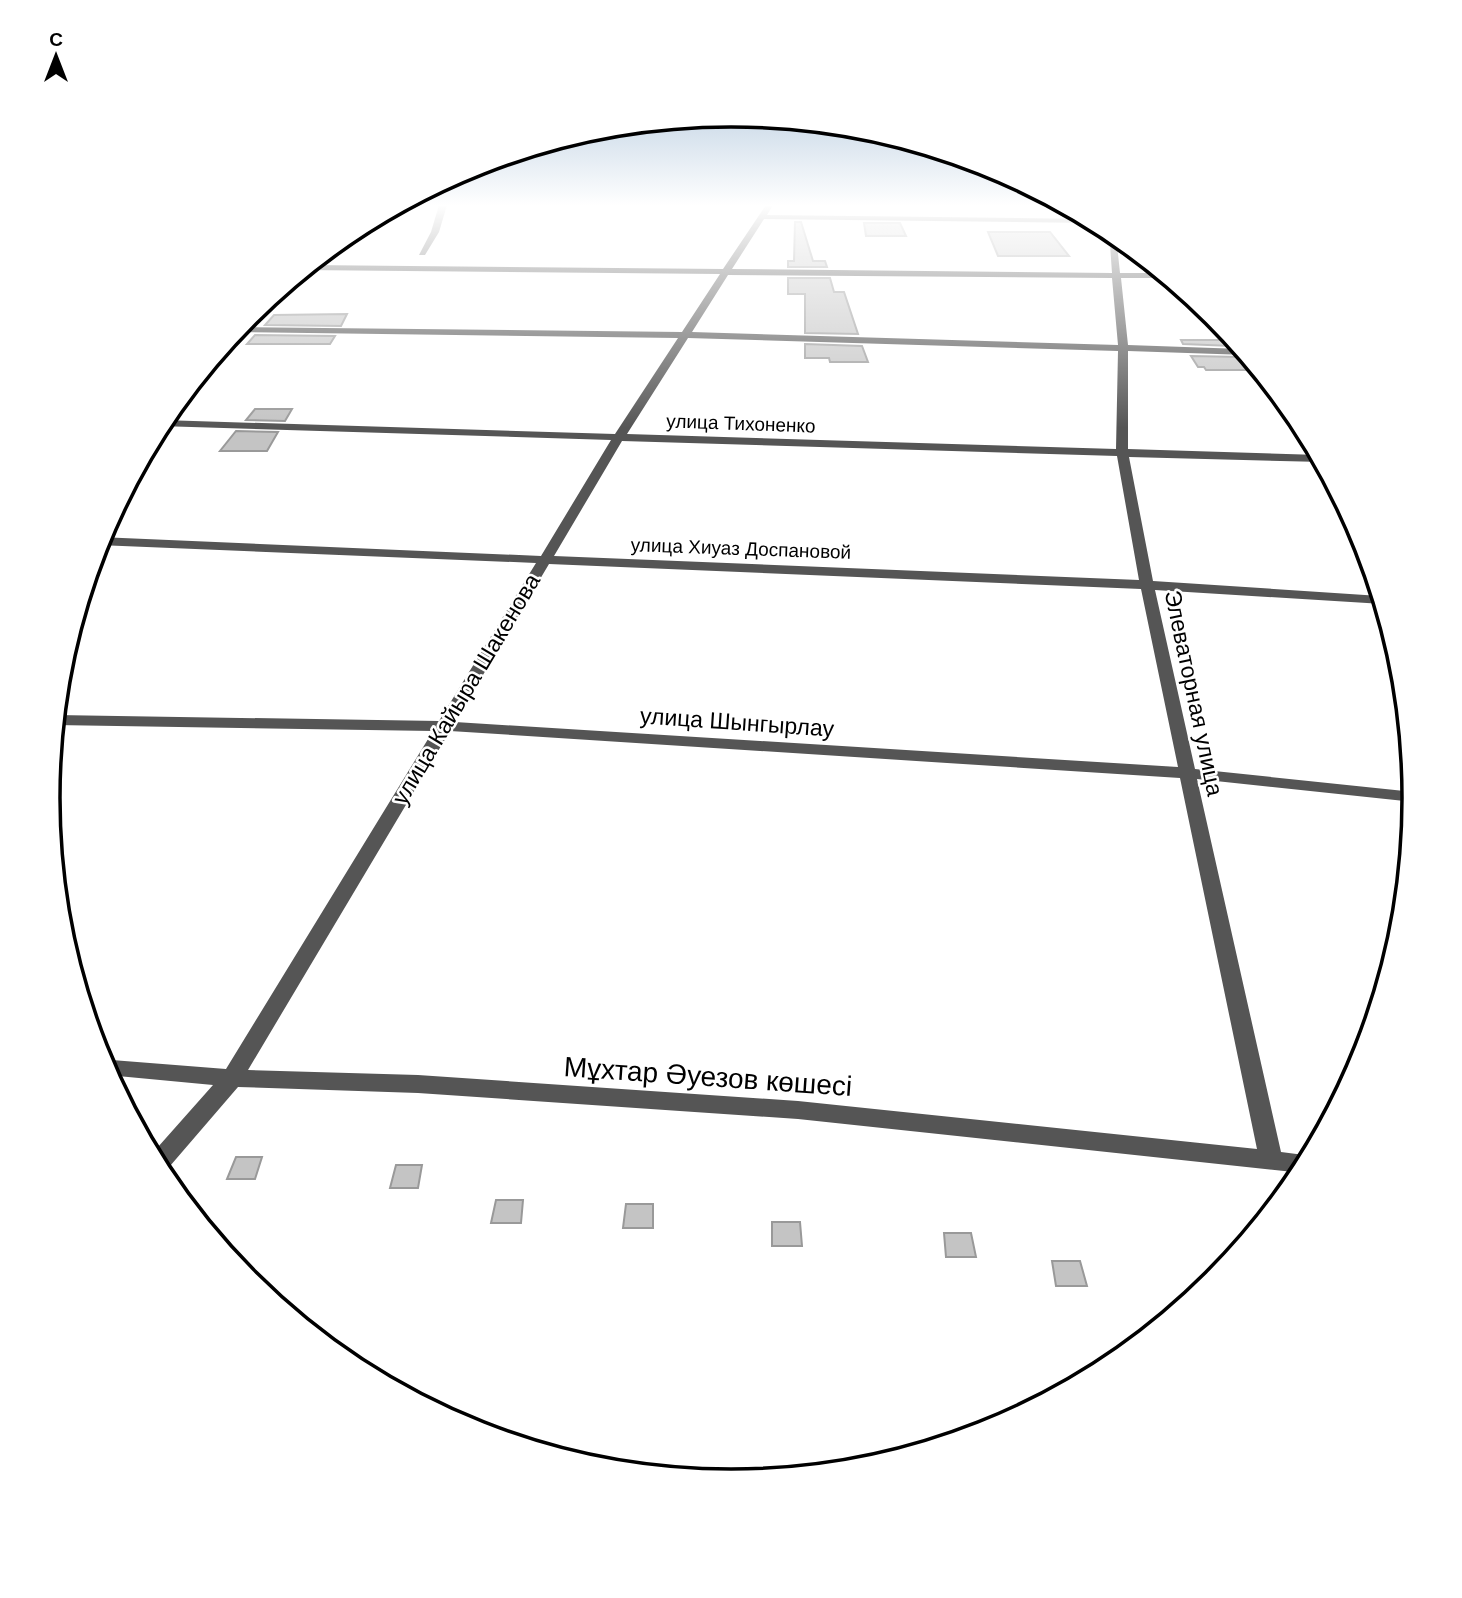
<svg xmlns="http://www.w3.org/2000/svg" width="1462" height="1598" font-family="Helvetica,sans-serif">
  <rect width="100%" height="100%" fill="#fff"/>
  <path fill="#c4c4c4" stroke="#999" stroke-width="2" d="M795,222H801L813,261H825L827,267H788V261H794Z
    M864,223H900L906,236H866Z
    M988,232H1050L1069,256H998Z
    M788,278H830L834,292H844L858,334L805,333V294H788Z
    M347,314L341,326L265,325L274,315Z
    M255,335L335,336L330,344H247Z
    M1181,340H1226L1231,346L1183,344Z
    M805,344L862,346L868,362H830L829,358H805Z
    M1191,356L1242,357L1254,370H1206L1204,367H1198Z
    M255,409H292L285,421L246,420Z
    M236,431L278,432L267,451H220Z
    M236,1157H262L255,1179H227Z
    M396,1165H422L418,1188H390Z
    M496,1200H523L521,1223H491Z
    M626,1204H653V1228H623Z
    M772,1222H800L802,1246H772Z
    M944,1233H971L976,1257H946Z
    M1052,1261H1080L1087,1286H1056Z"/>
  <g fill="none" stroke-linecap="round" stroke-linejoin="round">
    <path fill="#555" fill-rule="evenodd" d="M439,205H447L439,232L425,255H419L431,232Z
      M766,205H773L767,215L1089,219L1096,223L764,219L732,269L1112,273L1109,230L1116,235L1120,273H1163L1169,278H1121L1128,345L1242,349L1247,355L1128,351V449L1319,455L1323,462L1129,457L1153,581L1380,596L1383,604L1155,590L1195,769L1414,792V802L1197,779L1281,1152L1312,1156L1303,1173L798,1119L418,1093L238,1087L164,1173L160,1174L150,1156L213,1085L107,1075L99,1059L226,1069L433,731L55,725L56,715L439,721L536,563L98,545L99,537L541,556L611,440L159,426L162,420L615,434L678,338L234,332L238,327L682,332L720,274L303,270L309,265L723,269ZM728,275L1112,278L1118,345L692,332ZM688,338L1118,351L1116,449L627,434ZM622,441L1117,456L1139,580L554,556ZM549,564L1141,589L1178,767L455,722ZM450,731L1180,778L1257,1149L798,1101L418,1075L248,1070Z"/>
  </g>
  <linearGradient id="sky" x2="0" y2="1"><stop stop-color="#8cadcc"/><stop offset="0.48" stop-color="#fff"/><stop offset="1" stop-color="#fff" stop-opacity="0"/></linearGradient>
  <rect width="1462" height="428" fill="url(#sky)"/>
  <g text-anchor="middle" stroke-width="5" stroke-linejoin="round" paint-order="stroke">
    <g font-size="19" fill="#000" stroke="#fff">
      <text transform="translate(741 423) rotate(2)" y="7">улица Тихоненко</text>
      <text transform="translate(741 548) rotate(2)" y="7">улица Хиуаз Доспановой</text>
    </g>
    <g font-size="23" fill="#000" stroke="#fff">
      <text transform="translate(466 689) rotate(-59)" y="8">улица Кайыра Шакенова</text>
      <text transform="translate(1194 693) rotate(78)" y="8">Элеваторная улица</text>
      <text transform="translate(737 722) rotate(4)" y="8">улица Шынгырлау</text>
    </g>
    <g font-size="28" fill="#000" stroke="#fff">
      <text transform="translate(708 1076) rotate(4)" y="10">Мұхтар Әуезов көшесі</text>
    </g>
  </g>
  <path d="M0 0H1462V1598H0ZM60 798a671 671 0 1 1 1342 0a671 671 0 1 1-1342 0Z" fill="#fff" fill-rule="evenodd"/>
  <path fill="none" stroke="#000" stroke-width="3.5" d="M60 798a671 671 0 1 1 1342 0a671 671 0 1 1-1342 0Z"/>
  <g transform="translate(56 56)" stroke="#ffffff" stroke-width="5" paint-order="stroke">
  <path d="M0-5L12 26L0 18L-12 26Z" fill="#000000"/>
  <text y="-10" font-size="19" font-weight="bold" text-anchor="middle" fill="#000000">С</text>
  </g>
</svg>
